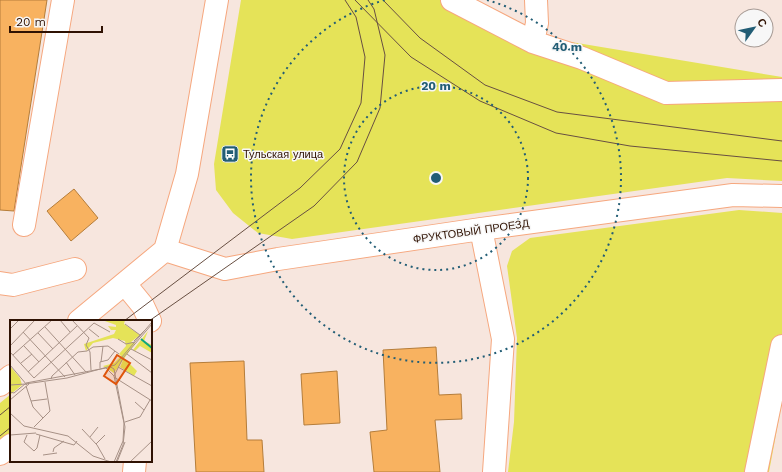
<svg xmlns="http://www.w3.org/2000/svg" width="782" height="472" font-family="'Work Sans',sans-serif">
  <rect width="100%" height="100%" fill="#f7e6de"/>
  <path fill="#e5e358" d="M241,0H471L547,38L782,77V181L727,178L292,239L258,233L233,213L216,190L214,164Z
    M739,210L782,213V402L769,472H508L514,422L517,338L507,266L512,251L530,238Z
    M11,394V433L0,441V403Z"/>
  <path fill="#f8b260" stroke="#b57d3a" d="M0,0H47L14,211L0,210Z
    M74,189L98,218L71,241L47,211Z
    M436,347L439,395L461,394L462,419L435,420L440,472H374L370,432L387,430L383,350Z
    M244,361L247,440H262L264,472H196L190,363Z
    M337,371L340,423L304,425L301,374Z"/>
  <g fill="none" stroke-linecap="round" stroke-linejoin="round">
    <defs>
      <path id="minor" d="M452,0L533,42L582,58L666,93L782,90
        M533,42L537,23L536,0
        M24,225L63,0
        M481,229L503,339L494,472
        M165,250L225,269L278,259L481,229L733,195L782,196
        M0,283L13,285L75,269
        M125,284L143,306L150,321
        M79,321L165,250L187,174L217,0
        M0,385L11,376
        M0,454L11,445
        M134,472L135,461
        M756,472L782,346"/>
    </defs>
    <use href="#minor" stroke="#f6a77e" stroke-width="24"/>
    <use href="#minor" stroke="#fff" stroke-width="22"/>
    <path stroke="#684f42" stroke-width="1" d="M355,0L411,57L480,101L556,133L630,146L782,161
      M383,0L420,38L485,85L557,112L782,141
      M124,321L300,188L340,149L361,103L365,57L356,17L345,0
      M149,321L314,206L357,162L380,108L385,55L374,9L368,0
      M0,415L11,406
      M0,436L11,427"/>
  </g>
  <g fill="none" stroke="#225d75" stroke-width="2" stroke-dasharray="2 4">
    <circle cx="436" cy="178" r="92"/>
    <path d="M487 0A185 185 0 1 1 385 0"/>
  </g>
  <defs>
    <symbol id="bus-square" viewBox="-11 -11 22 22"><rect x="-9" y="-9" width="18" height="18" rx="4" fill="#225d75" stroke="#f7f7f7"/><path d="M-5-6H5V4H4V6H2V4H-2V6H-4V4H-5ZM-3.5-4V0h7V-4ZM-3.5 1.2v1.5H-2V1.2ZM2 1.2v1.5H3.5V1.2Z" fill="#fff"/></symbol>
  </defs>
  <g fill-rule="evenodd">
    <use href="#bus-square" x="220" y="144" width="20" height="20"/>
  </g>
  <g text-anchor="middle" stroke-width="3" stroke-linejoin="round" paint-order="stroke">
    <g font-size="11" fill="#2f1203" stroke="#f7f7f7" text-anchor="start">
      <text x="243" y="158">Тульская улица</text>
    </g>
    <g font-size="11" fill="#2f1203" stroke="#f7f7f7">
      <text transform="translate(471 231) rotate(-8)" y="4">ФРУКТОВЫЙ ПРОЕЗД</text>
    </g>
  </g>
  <g transform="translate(10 320)">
    <rect width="142" height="142" fill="#f7e6de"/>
    <path d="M92,0H115L114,4L130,15L121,22L125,23L104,53L93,46L104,43L111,36L109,34L116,26L115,21L103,18L83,23L76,31L74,24L104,14L106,10H101L98,6L106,7V5ZM138,11L134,21L142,25V33L130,26L125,31L123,30ZM114,38L127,51L124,56L110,47ZM0,46L10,58L12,65L1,74Z" fill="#e5e358"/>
    <path fill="none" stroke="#0fa67f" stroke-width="2" d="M131,19L142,28"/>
    <path fill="none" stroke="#a79186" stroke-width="1" d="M50,0L60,12M62,0L79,18L76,25L80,32L81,50M115,4L130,15M35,7L76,52M0,9L9,0M79,9L89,17M13,12L55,57M28,13L43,29M108,19L116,24L125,22M124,21L135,10M0,26L25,0M14,26L29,42M121,29L142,40M0,32L24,58M117,34L142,53M3,35L42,0M56,42L65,55M91,42L93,26M11,43L22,34M0,45L17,65M99,46L104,49L115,107L113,125L106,142M108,47L142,66M90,48V42L98,40L105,31M18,52L67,6M104,56L113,38L142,4M104,57L142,81M24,58L84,3L100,12M41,59L42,56L68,32L77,31L83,27L98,26L109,34M16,63L96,48L104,56L114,103L113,121L104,142M0,65L16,64M16,66L23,87L33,98M0,72L4,73L15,64L57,58L105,45L142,2M0,80L19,64M21,81L37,79M125,82L134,90M0,93L14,106L58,116L83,136L101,142M115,102L130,97L140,80M24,107L40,91L35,62M72,109L87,125L95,139M26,114L64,125L67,121M0,115L26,113M17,115L14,122L24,131L27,128L30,115M80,117L88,107M86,124L95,115M43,132L44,128L54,121M33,135L47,133M107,142L115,122M120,142L142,121"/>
    <path fill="#df550c" fill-opacity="0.15" stroke="#df550c" stroke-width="2" d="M107,35L120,43L106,64L94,56Z"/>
    <rect width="142" height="142" fill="none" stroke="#2f1203" stroke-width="2"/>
  </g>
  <circle cx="436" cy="178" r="6" fill="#225d75" stroke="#f7f7f7" stroke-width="2"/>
  <g font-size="12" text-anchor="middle" font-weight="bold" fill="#225d75" stroke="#f7f7f7" stroke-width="3" stroke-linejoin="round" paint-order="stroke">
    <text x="567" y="51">40 m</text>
    <text x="436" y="90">20 m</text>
  </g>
  <g transform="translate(754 28) rotate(57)"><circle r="19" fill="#f7f7f7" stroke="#a79b95"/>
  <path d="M0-3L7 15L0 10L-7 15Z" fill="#225d75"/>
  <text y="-6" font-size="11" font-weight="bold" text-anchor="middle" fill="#2f1203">С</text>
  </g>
  <path d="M10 26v6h92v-6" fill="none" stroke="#2f1203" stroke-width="2"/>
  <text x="16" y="26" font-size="12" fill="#2f1203" stroke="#f7f7f7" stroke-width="3" paint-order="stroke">20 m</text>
</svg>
